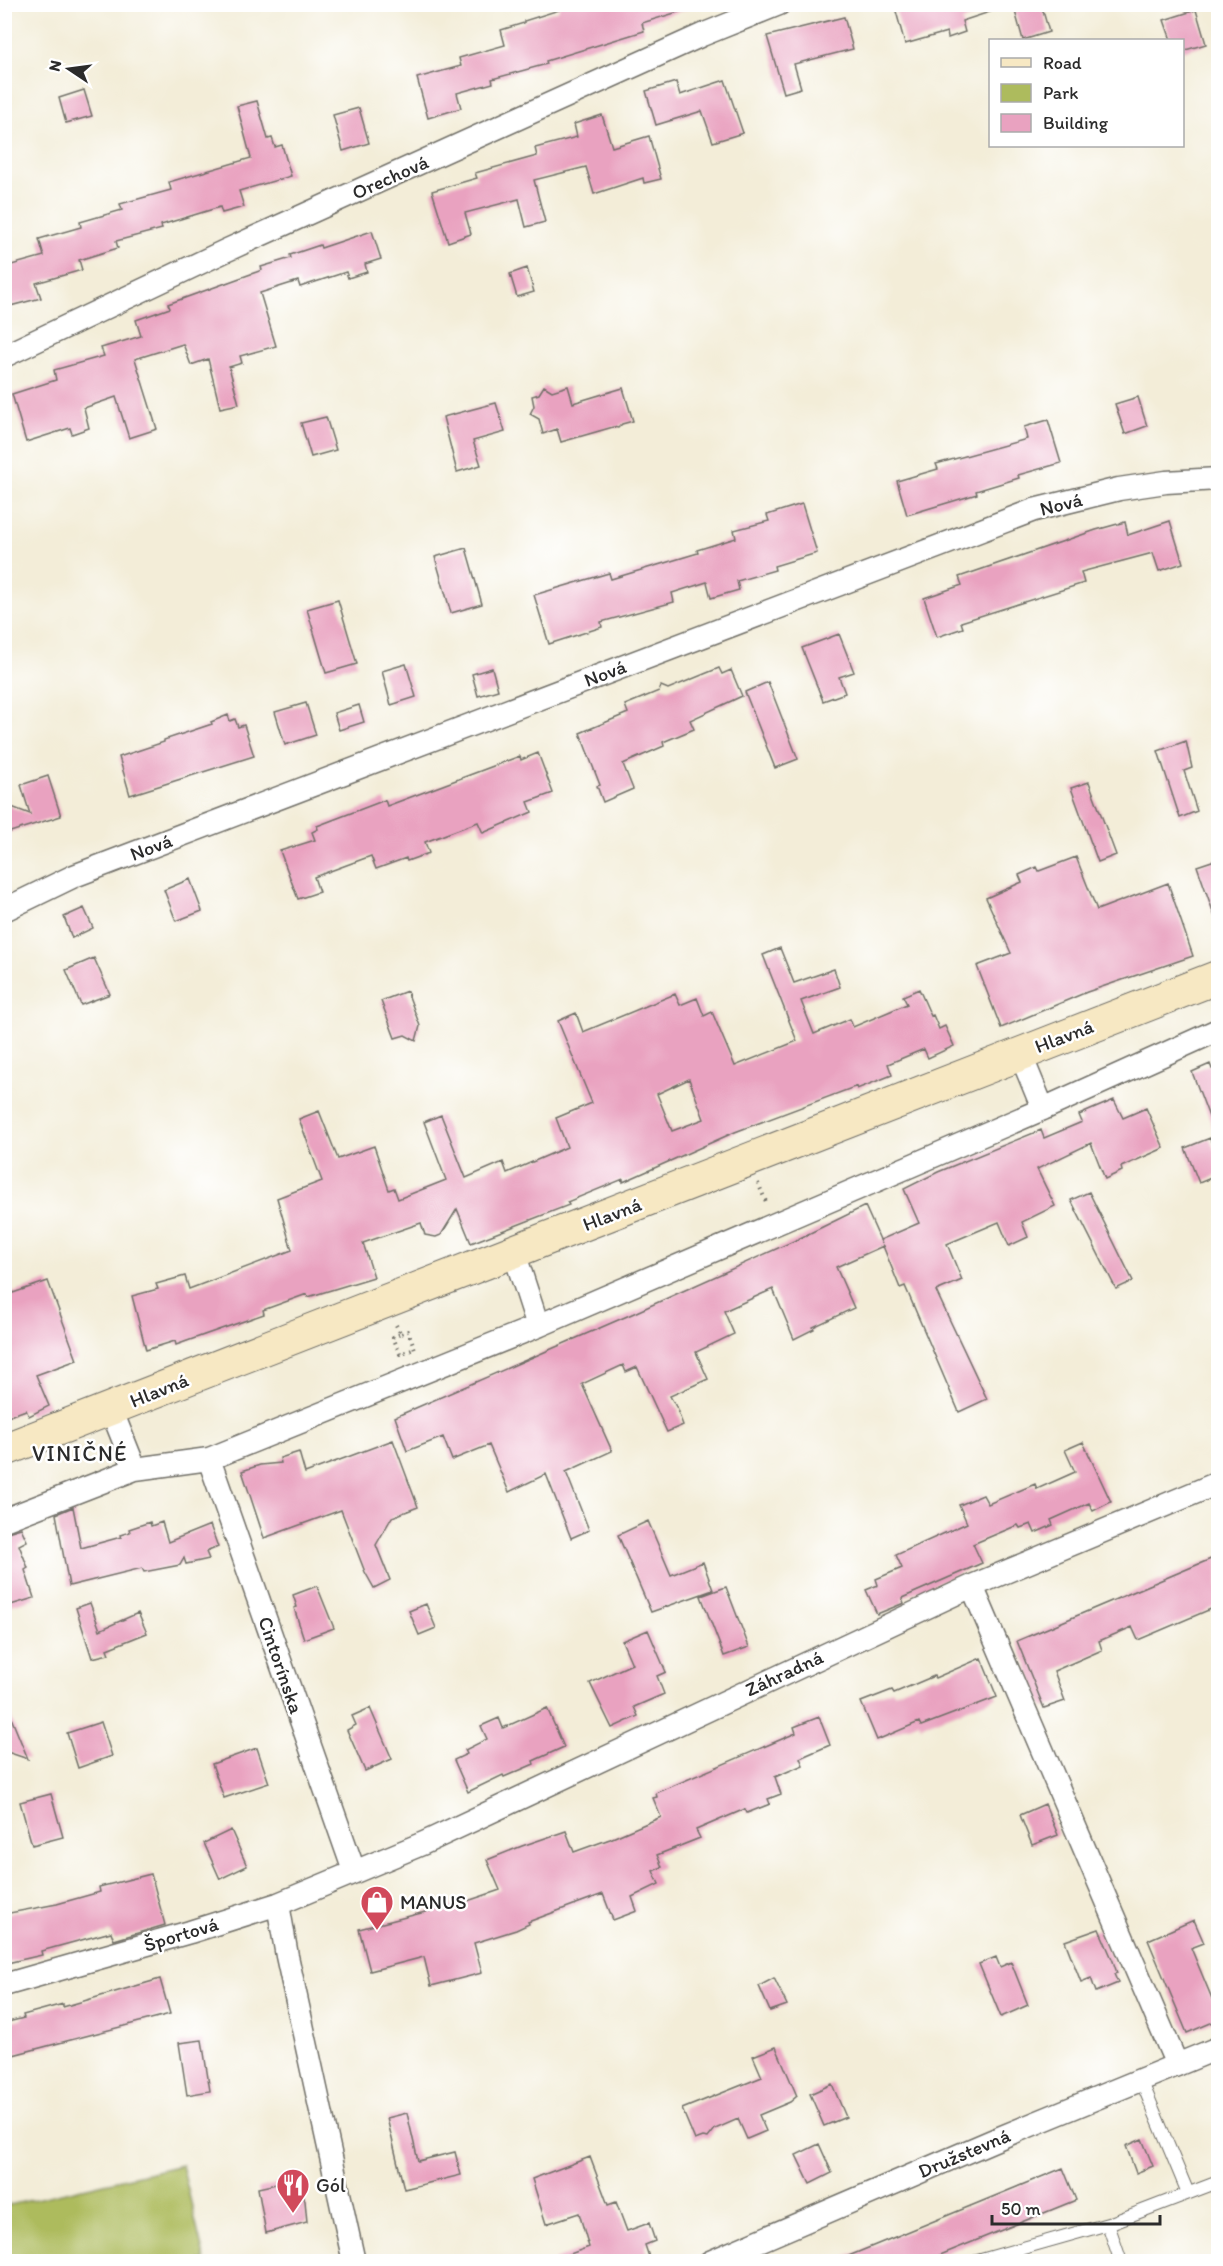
<svg xmlns="http://www.w3.org/2000/svg" width="1223" height="2266" font-family="Itim,sans-serif">
  <rect width="100%" height="100%" fill="#fff"/>
  <filter id="ink" filterUnits="userSpaceOnUse"><feTurbulence type="fractalNoise" baseFrequency=".0167" numOctaves="2"/><feDisplacementMap in="SourceGraphic" scale="12" xChannelSelector="R" yChannelSelector="G"/><feConvolveMatrix kernelMatrix="1 2 1 2 8 2 1 2 1" color-interpolation-filters="sRGB"/></filter>
  <filter id="wash" filterUnits="userSpaceOnUse"><feTurbulence type="fractalNoise" baseFrequency=".008" numOctaves="4" result="noise"/><feDisplacementMap in="SourceGraphic" scale="24" xChannelSelector="R" yChannelSelector="G"/><feGaussianBlur stdDeviation="1.35" result="paint"/><feColorMatrix in="noise" values="0 0 0 0 0 0 0 0 0 0 0 0 0 0 0 0 0 1.4 0 .05"/><feComposite in="paint" operator="in"/></filter>
  <g filter="url(#wash)">
    <rect width="100%" height="100%" fill="#f3edd8"/>
    <path fill="#adbb5d" stroke="#6c7344" stroke-width="1.5" d="M182,2165L205,2261H5V2206Z"/>
    <g id="blocks">
      <path fill="#e9a2c0" fill-rule="evenodd" d="M558,4H687L688,9L642,23L644,31L546,61L547,64L492,79L493,83L457,93L461,108L428,118L417,78L461,66L459,58L505,45L501,30L524,23V21L559,10Z
        M894,4H1002V8L962,21L965,32L948,38L947,32L905,44Z
        M1013,4H1041L1049,32L1023,40Z
        M1196,10L1206,44L1182,51V40H1171L1164,20Z
        M844,17L853,49L794,64L801,88L784,93L767,36Z
        M725,80L743,133L713,142L702,111L656,125L646,91L676,82L680,95Z
        M84,90L92,116L66,123L59,98Z
        M257,101L268,139L272,138L275,147L282,145L291,176L239,191L244,207L222,213L220,207L161,225L162,229L116,241L118,248L79,260L82,270L36,283L41,298L10,306L4,287V267L44,256L39,239L81,227L80,222L122,210L120,204L171,190L169,182L251,158L237,106Z
        M359,108L369,143L343,151L333,115Z
        M602,115L612,147L649,136L661,179L644,183L643,178L594,194L586,167L534,180L545,222L526,227L519,199L465,213L471,234L448,242L432,191L477,178L475,173L537,156L535,148L577,137L574,124Z
        M372,231L381,259L365,264L367,272L348,278L346,272L300,287L298,281L260,293L276,346L240,356L242,363L229,367L239,404L220,408L208,359L191,365L183,344L135,359L157,429L129,438L116,397L84,408L89,428L72,434L70,428L26,442L12,394L56,380L54,370L104,356L101,348L141,336L136,320L170,308L168,304L262,270L261,267L291,258L290,255L320,245L321,248Z
        M527,268L534,292L517,297L510,274Z
        M544,386L552,391L568,386L573,403L623,388L633,421L622,424L618,428L613,427L561,442L557,429L543,434L539,419L530,414L534,406L532,396L539,394Z
        M1138,397L1147,426L1125,434L1115,404Z
        M496,403L505,432L473,441L481,465L457,472L443,417Z
        M326,417L336,450L311,457L301,423Z
        M1048,420L1061,463L1018,475L1019,478L976,491L977,494L907,515L897,481L938,469L936,464L1027,439L1024,427Z
        M802,504L817,553L774,566L775,570L737,581L739,590L711,598L707,582L672,593L674,602L601,622L602,627L549,644L534,595L609,573L611,579L698,553L697,550L736,538L734,530L769,521L767,515Z
        M1170,521L1183,563L1159,571L1153,553L1081,572L1084,583L961,622L963,628L937,637L924,598L962,585L959,577L1096,530L1125,522L1128,535Z
        M466,548L482,604L451,613L435,557Z
        M338,600L357,664L326,673L307,609Z
        M839,634L854,672L839,677L845,693L823,701L802,648Z
        M406,664L416,697L391,705L382,671Z
        M492,668L498,690L478,696L472,674Z
        M719,668L722,674L731,670L742,696L690,720L694,729L663,742L664,746L623,764L633,789L603,802L597,786L600,785L580,733L628,713L625,705L659,691L661,686L668,689Z
        M768,682L798,759L775,768L745,692Z
        M306,703L316,735L285,745L275,712Z
        M359,705L364,722L339,730L334,713Z
        M228,715L230,721L235,719L238,727L244,725L254,756L130,795L119,757L164,742V740L212,724L211,722Z
        M1186,741L1192,768L1184,771L1197,811L1180,818L1158,751Z
        M538,753L553,793L528,802L532,812L483,833L478,822L425,842L429,853L407,861L406,858L376,869L371,856L314,877L319,892L298,899L280,851L315,840L312,832L318,829L317,826L385,800L387,806L520,756L521,760Z
        M48,776L61,816L4,834V804L30,814L21,785Z
        M1089,782L1116,855L1098,862L1071,788Z
        M1076,857L1097,910L1168,883L1193,956L1087,992L1001,1028L977,966L1011,953L986,898L1022,882L1019,875L1037,867L1039,871Z
        M1215,860L1218,871V919L1216,920L1197,866Z
        M190,879L202,911L176,921L164,890Z
        M84,908L93,928L72,938L64,917Z
        M780,948L794,983L834,969L840,987L801,1001L814,1034L850,1019L853,1027L907,1004L903,996L919,989L931,1016L933,1015L939,1029L945,1026L954,1046L928,1058L924,1049L888,1064L892,1075L857,1089V1086L735,1132L623,1182V1179L567,1202L569,1205L471,1243L457,1209L441,1235L436,1237L425,1235L421,1223L363,1243L374,1277L308,1297L307,1294L263,1310L264,1314L204,1335L176,1345L175,1341L146,1350L132,1296L158,1289L156,1284L185,1276L189,1289L292,1250L277,1198L322,1181L299,1119L319,1111L338,1159L374,1146L389,1190L394,1188L398,1199L446,1180L424,1122L441,1115L466,1178L503,1162L507,1173L567,1147L556,1118L592,1103L558,1021L576,1013L583,1032L675,994L680,1005L697,998L704,1016L712,1012L735,1066L797,1041L763,955ZM689,1079L704,1119L672,1131L657,1094Z
        M94,958L110,994L81,1005L66,970Z
        M407,991L420,1026L416,1041L405,1035L395,1038L381,1001Z
        M1210,1064L1212,1069L1218,1066L1217,1138L1192,1072Z
        M1114,1100L1123,1118L1146,1108L1164,1148L1121,1167L1122,1171L1105,1179L1091,1143L1037,1169L1055,1206L1022,1222L1028,1237L1009,1246L999,1222L947,1244L962,1280L936,1291L987,1399L959,1412L905,1286L900,1288L883,1246L836,1267L854,1308L813,1327L814,1329L794,1339L773,1289L724,1311L734,1334L696,1352L708,1379L670,1396L679,1412H678L683,1425L667,1432L637,1367L626,1372L623,1365L582,1384L612,1451L566,1472L589,1530L571,1538L546,1474L509,1492L489,1445L452,1460L443,1437L407,1451L395,1417L632,1314L796,1240L865,1206L882,1244L880,1240L919,1223L904,1189L938,1172L1041,1130L1044,1138L1082,1122L1079,1115Z
        M1210,1138L1214,1149H1217L1218,1175L1199,1183L1185,1148Z
        M1089,1192L1133,1281L1116,1289L1071,1200Z
        M48,1281L77,1360L36,1375L49,1406L29,1416L26,1410L4,1418V1296Z
        M393,1440L418,1507L392,1517L376,1545L390,1580L374,1588L365,1572L341,1510L264,1538L242,1471L260,1465L281,1463L280,1458L299,1452L305,1473Z
        M1083,1442L1111,1502L1093,1511L1089,1503L1051,1520L1053,1525L1035,1533L1031,1524L1020,1528L1018,1525L973,1544L982,1563L902,1598L904,1603L877,1614L866,1590L878,1585L876,1579L902,1568L896,1555L967,1523L959,1505L962,1504L983,1495L988,1504L1035,1484L1037,1489L1075,1472L1065,1450Z
        M73,1507L81,1548L121,1537L120,1535L130,1532L129,1529L150,1522L151,1526L162,1522L168,1542L210,1525L218,1547L206,1552L209,1559L186,1564L184,1558L180,1565L144,1572L142,1568L69,1586L56,1514Z
        M648,1521L671,1575L703,1562L713,1590L651,1612L618,1535Z
        M21,1528L27,1541L19,1545L28,1568L25,1570L34,1598L4,1607V1533Z
        M1218,1556V1606L1138,1640L1132,1627L1099,1641L1102,1650L1054,1671L1065,1701L1044,1708L1017,1641Z
        M317,1586L334,1628L304,1639L294,1608L297,1607L293,1595Z
        M726,1587L749,1647L724,1656L701,1596Z
        M90,1603L100,1630L138,1613L147,1633L107,1649L109,1654L92,1658L76,1608Z
        M426,1604L436,1628L419,1635L409,1611Z
        M648,1630L666,1672L657,1676L664,1694L634,1707L638,1716L612,1728L590,1683L632,1664L622,1641Z
        M981,1658L997,1697L921,1726L919,1722L877,1740L861,1702L892,1690L894,1693L934,1676L935,1678Z
        M4,1703H5L28,1759L4,1751Z
        M370,1708L392,1759L365,1771L347,1730L356,1725L352,1716Z
        M547,1708L564,1747L533,1761L534,1764L504,1777L503,1775L468,1792L454,1760L467,1754L465,1750L487,1739L481,1726L499,1718L503,1728Z
        M819,1717L830,1745L800,1758L803,1765L775,1777L781,1794L768,1799L770,1804L747,1813L745,1809L696,1830L700,1838L657,1855L662,1867L653,1871L659,1884L632,1897L637,1911L613,1920L603,1894L528,1922L529,1924L516,1930L474,1943L482,1973L431,1986L424,1957L370,1971L359,1929L441,1908V1910L500,1890L487,1860L522,1846L566,1831L574,1852L610,1839L661,1817L653,1798L657,1797L656,1793L796,1733L794,1727Z
        M101,1722L112,1756L78,1768L67,1733Z
        M257,1748L269,1783L224,1798L212,1764Z
        M51,1794L63,1837L32,1845L20,1802Z
        M1045,1804L1058,1835L1032,1845L1020,1815Z
        M231,1830L247,1866L220,1879L204,1843Z
        M151,1874L165,1925L114,1940L111,1932L41,1951L42,1955L7,1963L4,1953V1914L57,1904L100,1892L99,1887Z
        M1194,1920L1204,1943L1191,1948L1218,2013V2020L1187,2033L1148,1940Z
        M1099,1929L1113,1961L1117,1973L1114,1974L1118,1983L1096,1992L1091,1978L1081,1982L1065,1941Z
        M996,1957L1000,1967L1011,1962L1028,2005L1001,2017L979,1964Z
        M774,1978L787,2005L770,2011L759,1986Z
        M160,1979L170,2014L13,2055L4,2023L24,2018L23,2015L63,2004V2007Z
        M202,2040L210,2091L187,2095L179,2043Z
        M776,2047L797,2096L790,2102L759,2115L766,2131L747,2139L738,2119L715,2129L708,2138L703,2137L695,2140L682,2109L762,2077L753,2056Z
        M832,2084L846,2117L824,2126L810,2094Z
        M407,2113L418,2161L455,2152L461,2175L404,2189L387,2118Z
        M1142,2139L1153,2166L1136,2173L1126,2146Z
        M819,2144L832,2173L810,2184L796,2155Z
        M590,2157L608,2205L616,2202L627,2231L649,2223L655,2241L645,2245L649,2257L635,2262H554V2260L589,2247L579,2213L546,2224L532,2179Z
        M1063,2168L1076,2200L923,2262H834Z
        M299,2179L305,2201L307,2222L266,2233L258,2188Z"/>
    </g>
  </g>
  <g filter="url(#ink)">
    <use href="#blocks" fill-opacity="0" stroke="#716f68" stroke-width="1.5"/>
    <g fill="none" stroke-linecap="round" stroke-linejoin="round">
      <defs>
        <path id="service" d="M1141,2080L1188,2193
          M1108,2224L1121,2262
          M974,2262L1108,2224L1218,2182"/>
        <path id="minor" d="M4,356L225,251L702,35L779,4
          M4,910L74,876L1034,510L1119,489L1166,482L1218,479
          M1020,1053L1043,1109
          M514,1252L538,1326
          M111,1409L135,1469
          M209,1459L354,1871
          M4,1520L135,1469L209,1459L538,1326L1043,1109L1218,1030
          M972,1586L1177,2065
          M278,1904L287,1956L354,2262
          M4,1985L190,1932L278,1904L424,1843L972,1586L1218,1483
          M710,2262L992,2141L1218,2048"/>
        <path id="secondary" d="M4,1450L1218,977"/>
      </defs>
      <use href="#service" stroke="#716f68" stroke-width="14"/>
      <use href="#minor" stroke="#716f68" stroke-width="25"/>
      <use href="#secondary" stroke="#716f68" stroke-width="35"/>
      <path stroke="#716f68" stroke-width="4" stroke-dasharray="1.5 4.5" stroke-linecap="butt" d="M758,1183L767,1204
        M396,1325L401,1334L393,1337L400,1354L415,1349L408,1331L401,1334"/>
      <use href="#service" stroke="#fff" stroke-width="12"/>
      <use href="#minor" stroke="#fff" stroke-width="22"/>
      <use href="#secondary" stroke="#f7e8c3" stroke-width="33"/>
    </g>
  </g>
  <defs>
    <symbol id="shop-pin" viewBox="-11 -11 22 30"><path d="M0 17L-7.5 6A9.5 9.5 0 1 1 7.5 6Z" fill="#d1495b" stroke="#fff"/><path d="M-5-2.5h2.3a2.7 3.5 0 0 1 5.4 0H5L5.5 6h-11ZM-1.5-2.5h3a1.5 2.3 0 0 0-3 0Z" fill="#fff"/></symbol>
    <symbol id="restaurant-pin" viewBox="-11 -11 22 30"><path d="M0 17L-7.5 6A9.5 9.5 0 1 1 7.5 6Z" fill="#d1495b" stroke="#fff"/><path d="M-5-6h1v4h1v-4h1v4h1v-4h1v5L-1.5 .5V6h-2V.5L-5-1ZM5-6V6H3V1.5H1.5Q1.5-4 5-6Z" fill="#fff"/></symbol>
  </defs>
  <g fill-rule="evenodd">
    <use href="#shop-pin" x="358" y="1883" width="38" height="52"/>
    <use href="#restaurant-pin" x="274" y="2166" width="38" height="52"/>
  </g>
  <g text-anchor="middle" stroke-width="5" stroke-linejoin="round" paint-order="stroke">
    <g font-size="20" fill="#2b2b2b" stroke="#fff">
      <text transform="translate(390 177) rotate(-24)" y="7">Orechová</text>
      <text transform="translate(1061 504) rotate(-14)" y="7">Nová</text>
      <text transform="translate(605 673) rotate(-21)" y="7">Nová</text>
      <text transform="translate(151 847) rotate(-21)" y="7">Nová</text>
      <text transform="translate(1064 1036) rotate(-21)" y="7">Hlavná</text>
      <text transform="translate(612 1214) rotate(-21)" y="7">Hlavná</text>
      <text transform="translate(159 1390) rotate(-22)" y="7">Hlavná</text>
      <text transform="translate(281 1665) rotate(71)" y="7">Cintorínska</text>
      <text transform="translate(784 1673) rotate(-25)" y="7">Záhradná</text>
      <text transform="translate(181 1934) rotate(-17)" y="7">Športová</text>
      <text transform="translate(964 2153) rotate(-23)" y="7">Družstevná</text>
    </g>
    <g font-size="20" fill="#2b2b2b" stroke="#fff" text-anchor="start">
      <text x="400" y="1909">MANUS</text>
      <text x="316" y="2192">Gól</text>
    </g>
    <g font-size="22" letter-spacing="1.5" fill="#2b2b2b" stroke="#fff">
      <text x="80" y="1461">VINIČNÉ</text>
    </g>
  </g>
  <rect width="1223" height="2266" fill="none" stroke="#fff" stroke-width="24"/>
  <rect x="989" y="39" width="195" height="108" fill="#ffffff" stroke="#aaaaaa" stroke-width="1.5"/>
  <rect x="1001" y="58" width="30" height="9" fill="#f7e8c3" stroke="#aaaaaa" stroke-width="1.5"/>
  <text x="1043" y="69" font-size="18" fill="#2b2b2b">Road</text>
  <rect x="1001" y="84" width="30" height="18" fill="#adbb5d" stroke="#aaaaaa" stroke-width="1.5"/>
  <text x="1043" y="99" font-size="18" fill="#2b2b2b">Park</text>
  <rect x="1001" y="114" width="30" height="18" fill="#e9a2c0" stroke="#aaaaaa" stroke-width="1.5"/>
  <text x="1043" y="129" font-size="18" fill="#2b2b2b">Building</text>
  <g transform="translate(69 69) rotate(283)" stroke="#ffffff" stroke-width="4.5" paint-order="stroke">
  <path d="M0-4.5L10 22L0 15L-10 22Z" fill="#2b2b2b"/>
  <text y="-9" font-size="16" font-weight="bold" text-anchor="middle" fill="#2b2b2b">N</text>
  </g>
  <path d="M992 2215v9h168v-9" fill="none" stroke="#2b2b2b" stroke-width="3"/>
  <text x="1001" y="2215" font-size="18" fill="#2b2b2b" stroke="#ffffff" stroke-width="4.5" paint-order="stroke">50 m</text>
</svg>
